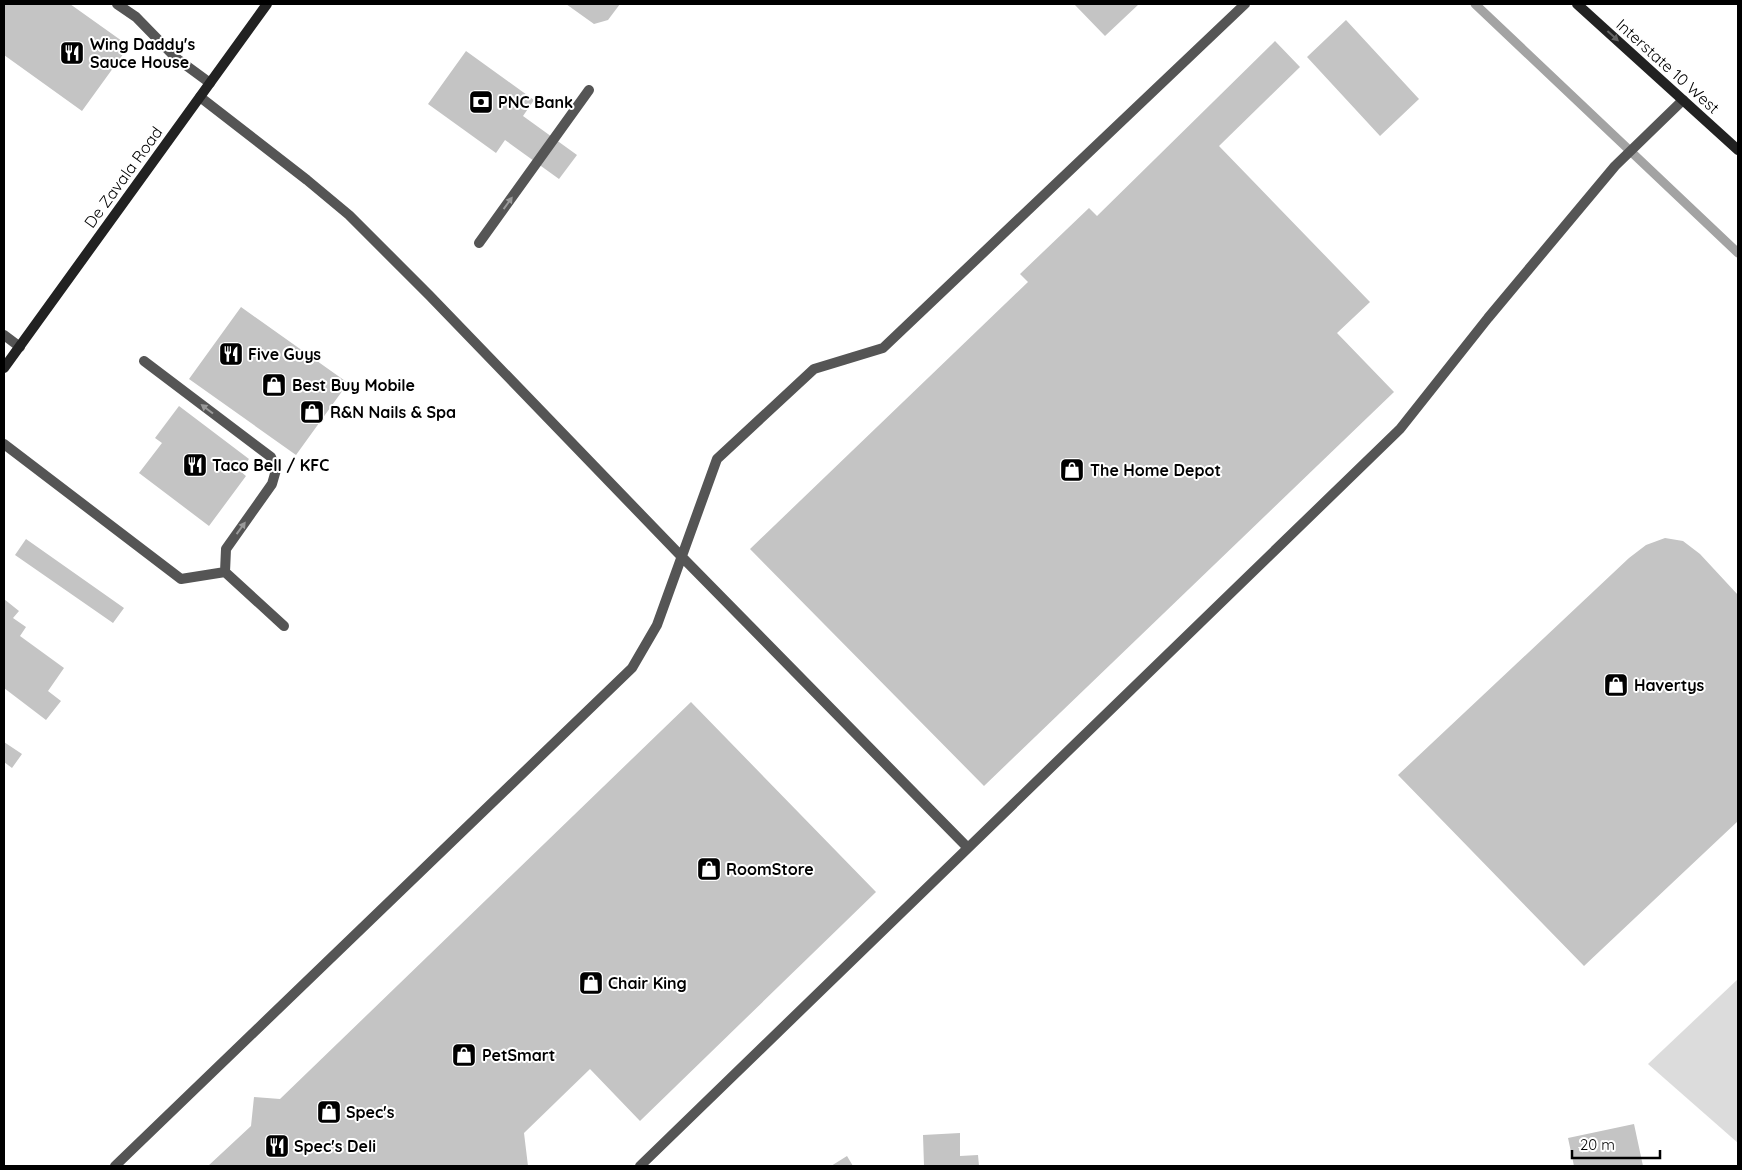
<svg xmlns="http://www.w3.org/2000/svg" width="1742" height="1170" font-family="Quicksand,sans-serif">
  <rect width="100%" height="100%" fill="#fff"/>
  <path fill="#dcdcdc" d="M1738,979V1143L1648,1064Z"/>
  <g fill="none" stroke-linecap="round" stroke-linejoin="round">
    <path stroke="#a3a3a3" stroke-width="9" d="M1475,4L1738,253"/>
  </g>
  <path fill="#c4c4c4" d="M4,4H70L129,46L82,111L4,55Z
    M566,4H620L608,20L594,24Z
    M1074,4H1139L1105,36Z
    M1346,20L1419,99L1380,136L1307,57Z
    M1275,41L1300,67L1219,146L1370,302L1337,333L1394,392L984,786L750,549L1028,282L1020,274L1089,208L1097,216Z
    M466,51L534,100L523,116L577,155L559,179L505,140L496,153L428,104Z
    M241,307L348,383L296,455L189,379Z
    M179,406L249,459L240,471L246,476L209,526L139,473L162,443L155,438Z
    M1665,538L1683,541L1700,554L1738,595V821L1584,966L1398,775L1629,558L1646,545Z
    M26,539L124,608L113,623L15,555Z
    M4,599L19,611L13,618L26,627L20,636L64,668L48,691L61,701L46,720L4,688Z
    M691,702L876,892L640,1121L590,1069L524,1133L528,1166H208L251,1126L254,1097L280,1099Z
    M4,742L22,754L12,768L4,762Z
    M1634,1124L1643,1166H1574L1568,1138Z
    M960,1133V1156L978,1155L979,1166H924L923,1135Z
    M847,1156L853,1166H831Z"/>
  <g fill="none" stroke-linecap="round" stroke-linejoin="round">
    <path stroke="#555" stroke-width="10" d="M117,4L136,17L176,58L210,83
      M200,97L307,180L349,215L429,295L681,556L968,848
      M479,243L589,90
      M4,335L20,347
      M144,361L271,457L276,470L272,484L226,549L225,572
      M4,444L181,579L225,572L284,626
      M115,1166L632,668L657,625L717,459L814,369L883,348L1245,4
      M640,1166L1400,429L1488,318L1615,166L1683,100"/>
    <path stroke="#222" stroke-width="10" d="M1577,4L1738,150
      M4,368L267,4"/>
  </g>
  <defs><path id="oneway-solid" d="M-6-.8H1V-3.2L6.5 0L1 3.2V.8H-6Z" transform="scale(1.25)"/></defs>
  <use fill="#646464" href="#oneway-solid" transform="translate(1613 36) rotate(42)"/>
  <g fill="#999">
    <use href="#oneway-solid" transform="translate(508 203) rotate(-54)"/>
    <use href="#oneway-solid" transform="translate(207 409) rotate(-143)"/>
    <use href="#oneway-solid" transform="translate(241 528) rotate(-54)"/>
  </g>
  <defs>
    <symbol id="restaurant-square" viewBox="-11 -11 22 22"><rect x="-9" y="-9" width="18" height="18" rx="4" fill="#000" stroke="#fff"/><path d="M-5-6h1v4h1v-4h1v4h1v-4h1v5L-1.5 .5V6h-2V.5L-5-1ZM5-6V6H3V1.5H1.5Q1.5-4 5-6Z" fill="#fff"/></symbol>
    <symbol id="bank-square" viewBox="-11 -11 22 22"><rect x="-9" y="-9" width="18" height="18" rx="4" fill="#000" stroke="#fff"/><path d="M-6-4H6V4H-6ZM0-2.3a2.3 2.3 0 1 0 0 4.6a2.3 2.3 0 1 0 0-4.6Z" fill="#fff"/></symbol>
    <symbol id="shop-square" viewBox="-11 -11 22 22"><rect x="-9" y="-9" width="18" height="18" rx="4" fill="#000" stroke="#fff"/><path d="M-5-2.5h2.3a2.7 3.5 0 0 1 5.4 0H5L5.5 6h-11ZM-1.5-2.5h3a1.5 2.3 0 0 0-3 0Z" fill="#fff"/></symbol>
  </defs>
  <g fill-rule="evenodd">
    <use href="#restaurant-square" x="58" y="39" width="28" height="28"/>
    <use href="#bank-square" x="467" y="88" width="28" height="28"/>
    <use href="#restaurant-square" x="217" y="340" width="28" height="28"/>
    <use href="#shop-square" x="260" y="371" width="28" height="28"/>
    <use href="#shop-square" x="298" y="398" width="28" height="28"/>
    <use href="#restaurant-square" x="181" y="451" width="28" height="28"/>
    <use href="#shop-square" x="1058" y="456" width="28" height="28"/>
    <use href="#shop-square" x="1602" y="671" width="28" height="28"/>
    <use href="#shop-square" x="695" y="855" width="28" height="28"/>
    <use href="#shop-square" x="577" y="969" width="28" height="28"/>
    <use href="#shop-square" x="450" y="1041" width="28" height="28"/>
    <use href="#shop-square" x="315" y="1098" width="28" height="28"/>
    <use href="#restaurant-square" x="263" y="1132" width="28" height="28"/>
  </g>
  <g text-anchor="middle" stroke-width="4" stroke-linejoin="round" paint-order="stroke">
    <g font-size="16" font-weight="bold" fill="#000" stroke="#fff" text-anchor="start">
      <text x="90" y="50">Wing Daddy's<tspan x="90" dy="18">Sauce House</tspan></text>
      <text x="498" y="108">PNC Bank</text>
      <text x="248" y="360">Five Guys</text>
      <text x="292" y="391">Best Buy Mobile</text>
      <text x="330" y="418">R&amp;N Nails &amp; Spa</text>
      <text x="212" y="471">Taco Bell / KFC</text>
      <text x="1090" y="476">The Home Depot</text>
      <text x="1634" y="691">Havertys</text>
      <text x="726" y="875">RoomStore</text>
      <text x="608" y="989">Chair King</text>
      <text x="482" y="1061">PetSmart</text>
      <text x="346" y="1118">Spec's</text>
      <text x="294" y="1152">Spec's Deli</text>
    </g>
    <g font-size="16" fill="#000" stroke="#fff">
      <text transform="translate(1668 66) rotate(42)" y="6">Interstate 10 West</text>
      <text transform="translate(123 177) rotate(-54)" y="6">De Zavala Road</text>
    </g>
  </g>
  <rect width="1742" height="1170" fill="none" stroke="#000000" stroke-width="10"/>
  <path d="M1572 1150v8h88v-8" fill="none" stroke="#000000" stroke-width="2.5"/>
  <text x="1580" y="1150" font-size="15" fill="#000000" stroke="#ffffff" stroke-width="4" paint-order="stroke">20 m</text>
</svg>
